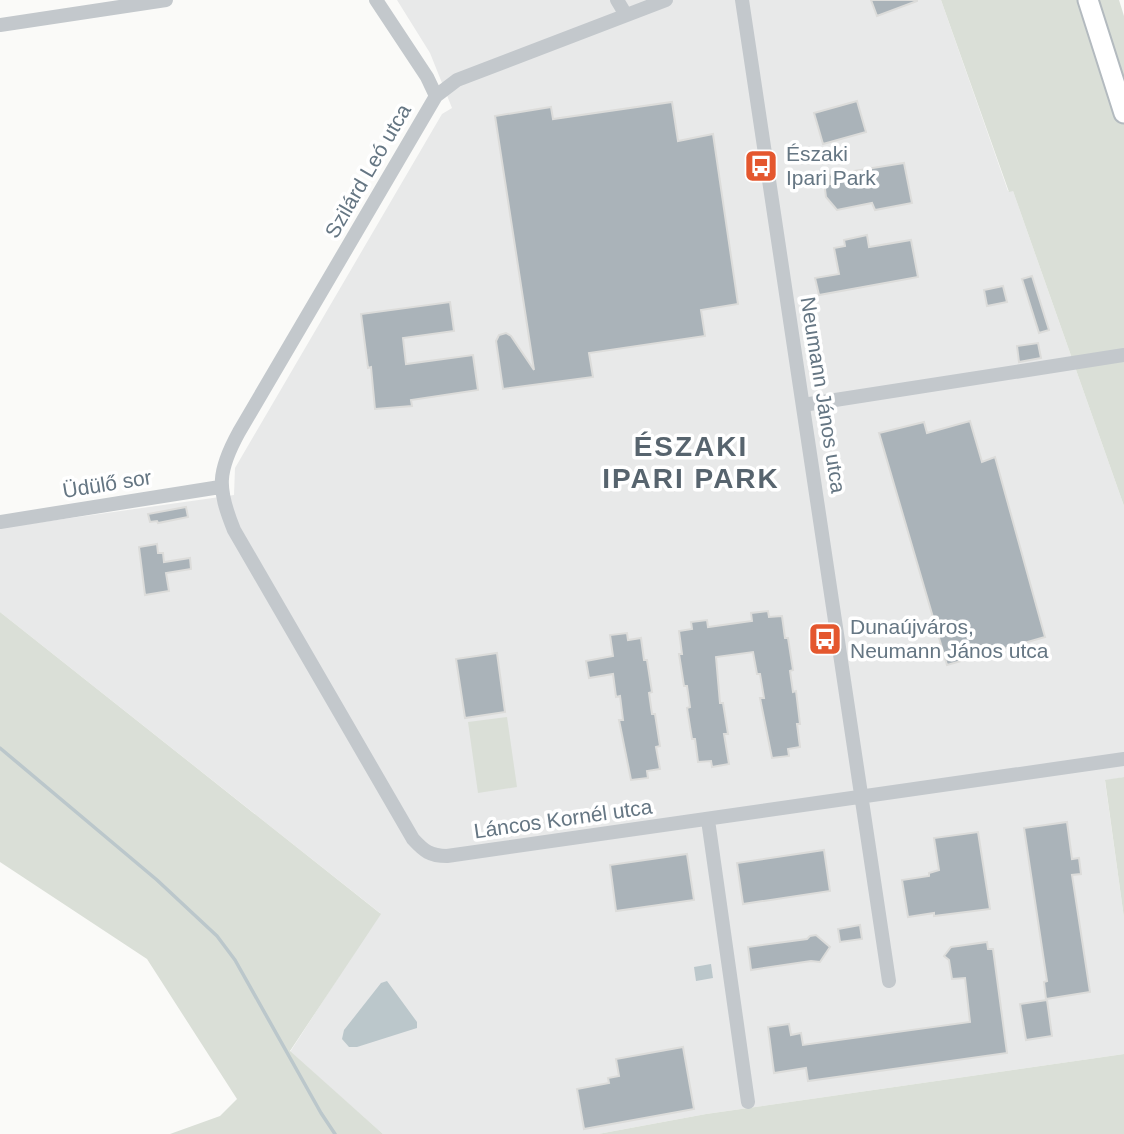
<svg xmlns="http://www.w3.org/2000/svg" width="1124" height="1134" font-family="Arial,sans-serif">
  <rect width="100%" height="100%" fill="#fafaf8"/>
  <path fill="#e8e9e9" d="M397,0H941L1008,191H1013L1124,506V777L1105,781L1124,918V1054L706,1114L598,1134H383L290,1052L380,913L0,612V528L234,495L235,468L442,114L452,108L430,53Z"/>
  <path fill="#dadfd7" d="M941,0H1119L1124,16V506L1013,191L1009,192Z
    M0,612L381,914L290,1051L383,1134H170L220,1116L237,1099L147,959L0,862Z
    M507,717L517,787L478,793L468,722Z
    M1124,777V918L1105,780Z
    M1124,1054V1134H598L706,1114Z"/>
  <path fill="#bbc7cb" d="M711,964L713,978L696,981L694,967Z
    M387,981L417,1022V1028L357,1047H349L342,1039L344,1030L381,983Z"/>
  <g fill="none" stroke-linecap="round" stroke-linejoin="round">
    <path stroke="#bbc7cb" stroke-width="3.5" d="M0,748L157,880L217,936L235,960L321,1113L335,1134"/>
  </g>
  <path fill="#aab3b9" stroke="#dcdcda" stroke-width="2" d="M871,0H917V1L877,16Z
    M857,101L866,132L823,144L814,113Z
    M672,102L678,141L713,134L738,304L701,310L705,336L589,353L593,377L503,389L496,341L499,335L506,333L511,336L534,370L495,116L551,107L553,119Z
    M904,163L912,203L875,210L872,203L837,210L826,197L825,189L827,185L830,184L829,175Z
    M867,235L869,247L911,240L918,277L819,295L815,278L839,274L834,248L845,246L844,240Z
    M1032,276L1049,330L1039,333L1022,279Z
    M1003,286L1007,302L987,306L984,290Z
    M450,302L454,331L403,338L406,364L473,355L478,390L411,400L412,406L375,409L371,367L368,368L361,314Z
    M1038,343L1041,358L1019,362L1017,346Z
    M970,421L982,462L995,457L1045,637L947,665L879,433L924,422L927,433Z
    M186,507L188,517L158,523L157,521L150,522L148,514Z
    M157,544L158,553H163L164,562L190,558L191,569L166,573L169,591L145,595L139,547Z
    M768,611L769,617L782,616L785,638H788L793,670L790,671L793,692L796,691L800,724H797L800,747L788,749L789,756L772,758L760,698H764L760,674H757L753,652L716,657L720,703H723L728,734H724L729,764L712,767L711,761L698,762L695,739H692L687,708L690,707L687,686H684L679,654H682L679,631L692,629L691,622L707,620L708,627L752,621L751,613Z
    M627,633L628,640L641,638L644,660H647L652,692L649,693L652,714H655L660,746L656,747L660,769L647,771L648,778L631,780L619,720H623L620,696L616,697L613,674L589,678L586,661L613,656L610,635Z
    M497,653L505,712L465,718L456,659Z
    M1067,822L1072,859L1079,858L1081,874L1072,875L1090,992L1046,999L1044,982L1047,981L1024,828Z
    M978,832L990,909L934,916V913L908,917L902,880L929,876V873L939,870L934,838Z
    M824,850L830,891L743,904L737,863Z
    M687,854L694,900L616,911L610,865Z
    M860,925L862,939L840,942L838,929Z
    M816,935L830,947L820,962L811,961L751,970L748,947L807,939L810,936Z
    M987,942L988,949H993L1007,1053L808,1081L806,1068L774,1073L768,1027L789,1024L791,1035L801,1033L803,1045L970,1022L965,978L952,979L949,960L944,956L951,947Z
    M1047,1000L1052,1036L1026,1040L1020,1004Z
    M683,1047L694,1109L584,1129L577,1089L609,1083L608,1078L619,1076L616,1059Z"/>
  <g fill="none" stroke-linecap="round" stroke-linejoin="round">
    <defs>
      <path id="secondary" d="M1088,0L1124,113"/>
    </defs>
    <use href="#secondary" stroke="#b3babf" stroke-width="23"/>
    <path stroke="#c3c8cc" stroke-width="14" d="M376,0L427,77L436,96
      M617,0L626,15
      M666,0L457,80L436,96L239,432C217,472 217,488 234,530L413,839C424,851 430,856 447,856L1124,759
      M742,0L889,981
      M0,25L166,0
      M803,405L1124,355
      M0,522L220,487
      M708,820L748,1102"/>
    <use href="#secondary" stroke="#fff" stroke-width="19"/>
  </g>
  <defs>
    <symbol id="bus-square" viewBox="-11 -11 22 22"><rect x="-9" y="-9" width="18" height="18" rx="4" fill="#e4572e" stroke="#fff"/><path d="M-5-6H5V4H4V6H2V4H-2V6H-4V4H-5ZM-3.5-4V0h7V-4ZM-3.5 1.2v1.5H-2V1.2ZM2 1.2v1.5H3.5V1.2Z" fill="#fff"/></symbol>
  </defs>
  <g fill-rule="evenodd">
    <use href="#bus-square" x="742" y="147" width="38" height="38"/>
    <use href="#bus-square" x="806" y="620" width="38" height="38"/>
  </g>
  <g text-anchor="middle" stroke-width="7" stroke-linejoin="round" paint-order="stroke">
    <g font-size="21" fill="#657683" stroke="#fff" text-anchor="start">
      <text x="786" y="161">Északi<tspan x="786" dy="24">Ipari Park</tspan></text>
      <text x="850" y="634">Dunaújváros,<tspan x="850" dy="24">Neumann János utca</tspan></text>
    </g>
    <g font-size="21" fill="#657683" stroke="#fff">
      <text transform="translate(368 171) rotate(-60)" y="7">Szilárd Leó utca</text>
      <text transform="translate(823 395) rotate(81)" y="7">Neumann János utca</text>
      <text transform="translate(107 484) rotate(-9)" y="7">Üdülő sor</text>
      <text transform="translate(563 819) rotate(-8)" y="7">Láncos Kornél utca</text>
    </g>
    <g font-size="28" font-weight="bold" letter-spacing="2" fill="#57646e" stroke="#fff">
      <text x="691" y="456">ÉSZAKI<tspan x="691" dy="32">IPARI PARK</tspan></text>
    </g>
  </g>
</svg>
